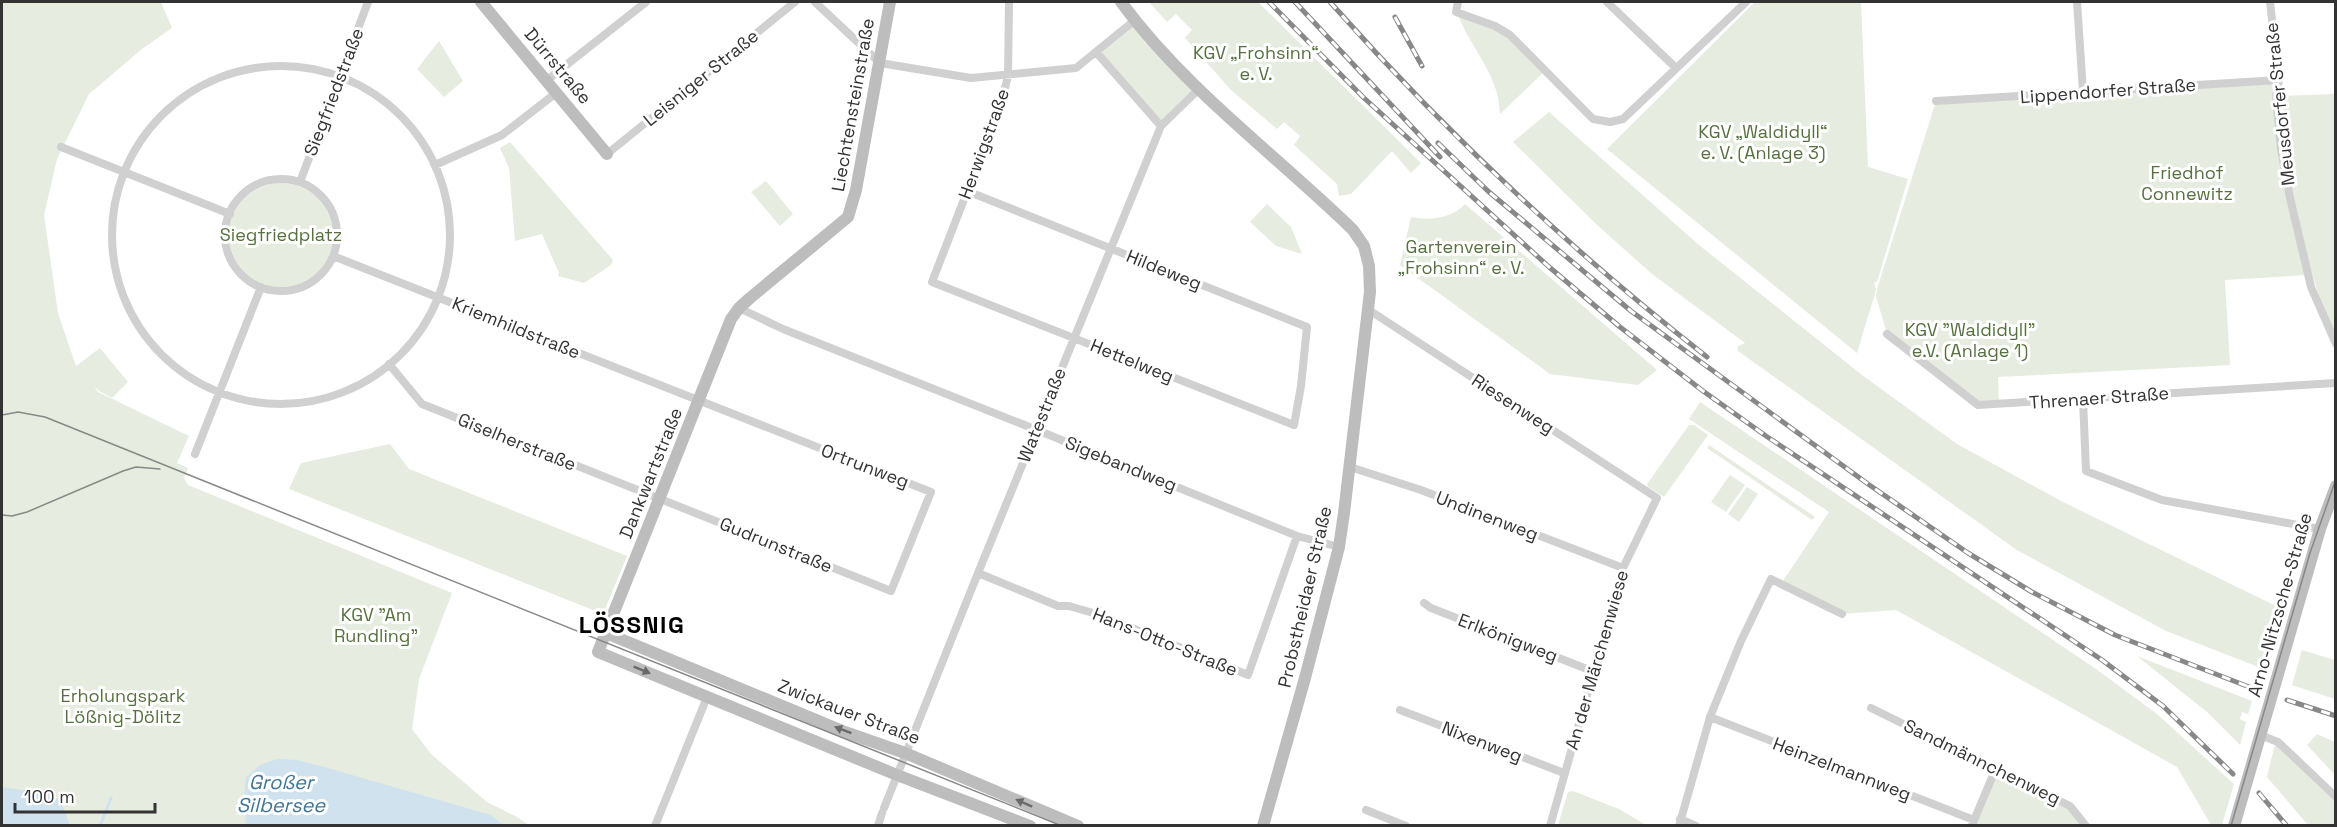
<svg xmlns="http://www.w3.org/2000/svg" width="2337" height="827" font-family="'Space Grotesk',sans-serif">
  <rect width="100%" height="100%" fill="#fff"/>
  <path fill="#e6ecdf" d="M2,2H161L172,28L142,49L89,94L57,159L44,215L58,313L76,366L100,348L128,382L112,398L99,391L94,386L98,392L189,436L177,463L188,468L184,478L188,485L452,593L419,679L412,729L431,754L487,802L517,817L529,825L2,826Z
    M1149,2H1258L1421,163L1411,173L1392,151L1351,194L1339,196L1337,184L1294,145L1300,136L1284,122L1277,129L1231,90L1185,38L1192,30L1176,14L1167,22Z
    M1755,2H1861L1868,167L1908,179L1877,282H1874L1876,290L1857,353L1607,149Z
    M1456,12L1495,26L1545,71L1500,114C1499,84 1485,66 1471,41C1465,32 1461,21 1456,12Z
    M1135,20L1198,90L1161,126L1096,52Z
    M439,41L463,81L444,97L417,69Z
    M2279,80L2276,97L2308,275L2225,280L2230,365L1998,377L1999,404L1978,405L1887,334L1876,296L1878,286L1936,101Z
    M2335,94V335C2301,261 2288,177 2282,96Z
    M1549,112L1699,245L1862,375L1957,444L2063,502L2276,606L2259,650L2267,653L2261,668L2166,631L2017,550L1738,351L1737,347L1745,343L1652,274L1596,224L1513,142Z
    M510,142L613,260L611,265L584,283L558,276L559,273L542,234L515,241L509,168L500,148Z
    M766,181L793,214L780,226L751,192Z
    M229 235a52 52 0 1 1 104 0a52 52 0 1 1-104 0Z
    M1267,204L1291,227L1302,254L1276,246L1250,222Z
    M1465,204L1657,370L1638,385L1550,374L1400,265L1411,217C1429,221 1453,218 1465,204Z
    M1700,402L2096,669L2157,714L2234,784L2222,825H2211L2177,767L2027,683L1896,610L1842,614L1781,584L1829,512L1689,419Z
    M1689,425H1694L1708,435L1664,497L1648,487L1647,484Z
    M390,444L409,469L627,556L603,614L289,489L301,463Z
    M1709,445L1815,517L1812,520L1707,448Z
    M1730,475L1745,485L1726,512L1711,502Z
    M1747,487L1758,494L1739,522L1728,514Z
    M2302,650L2335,660V699L2292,685Z
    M2137,656L2252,701L2248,714L2242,712L2240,719L2246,722L2240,745L2207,712Z
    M2317,734L2335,742V775L2307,745Z
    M2275,744L2335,802V825H2308L2267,777Z
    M1996,768L2070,806L2086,826H1972Z
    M1573,791L1619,809L1646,825H1558L1568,792Z"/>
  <path fill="#cfe2ee" d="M277,759L297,760L324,767L491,815L503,825H246L244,799L246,777L260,765Z
    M2,787L43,793L60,800L70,825H2Z"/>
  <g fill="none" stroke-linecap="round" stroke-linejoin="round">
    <path stroke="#cfe2ee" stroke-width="3" d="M100,826L111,798"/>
    <path stroke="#d0d0d0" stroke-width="8" d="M815,2L880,63L971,78L1076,68L1135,20
      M1458,2L1456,12L1495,26L1510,35L1593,119L1610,122L1623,119L1746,2
      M1607,2L1676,68
      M2077,2L2083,92
      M2270,2L2279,80L2276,97L2281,149L2290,198L2311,287L2336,344
      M1096,52L1161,126
      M112 235a169 169 0 1 1 338 0a169 169 0 1 1-338 0Z
      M546,81L646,2
      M1936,101L2279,80
      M61,147L230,214
      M607,154L795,2
      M435,165L502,135L556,93
      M225 235a56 56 0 1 1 112 0a56 56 0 1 1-112 0Z
      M300,182L368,2
      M967,191L1307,327L1301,386L1294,425L932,282L1001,104L1008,76L1009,2
      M333,256L931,492L891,591L422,404L389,364
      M739,308L783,329L1037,430L1297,536L1339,547
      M1369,310L1657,498L1623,568L1550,826
      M1887,334L1978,405L2336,383
      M2083,399L2086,471L2162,500L2320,529
      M195,454L261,287
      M1350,467L1421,490L1623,568
      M978,573L1058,606H1069L1100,615L1248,675L1297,536
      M1424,603L1431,608L1592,671
      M1871,708L2070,806L2086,826
      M1400,710L1564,773
      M1710,717L1974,820
      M2260,735L2278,742L2336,797
      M884,808L978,573L1161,126L1198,90
      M1366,810L1406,826
      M1680,819L1696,826
      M1972,825L1996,768
      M655,826L707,697
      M878,826L882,813
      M1679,826L1710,717L1741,641L1771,579L1842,614"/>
    <path stroke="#bdbdbd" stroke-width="12" d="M481,2L607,154
      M890,2L856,190L848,217L750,298L739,308L731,319L598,652L897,775L1030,826
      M1121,2C1186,90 1275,154 1353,230L1364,246L1369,266L1370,292L1344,513L1339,547L1305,678L1263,826
      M606,633L845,732L905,753L1078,826
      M2234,826L2320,529L2336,486"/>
    <path stroke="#888" stroke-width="1.5" d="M2,415L18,412L45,417L1062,826
      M2,515L12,516L27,512L123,471L136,467L160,469
      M2231,826L2310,553L2336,479"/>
    <defs>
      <path id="rail" d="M1269,2L1363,97L1548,266L1620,327L1703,391L1766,436L2102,660L2163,706L2233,774
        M1295,2L1440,157
        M1330,2C1447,134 1568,248 1707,357
        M1395,17L1422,66
        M1438,143L1489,192L1631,311L1868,484L1968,553L2032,592L2115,635L2257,690
        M2287,700L2336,716
        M2259,793L2287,826"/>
    </defs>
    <use href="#rail" stroke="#888" stroke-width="5"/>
    <use href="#rail" stroke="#fff" stroke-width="3" stroke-dasharray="9" stroke-linecap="butt"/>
  </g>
  <defs><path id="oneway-solid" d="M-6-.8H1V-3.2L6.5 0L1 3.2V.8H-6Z" transform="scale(1.5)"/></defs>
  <g fill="#6a6a6a">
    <use href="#oneway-solid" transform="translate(642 670) rotate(22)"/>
    <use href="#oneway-solid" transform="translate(843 730) rotate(-159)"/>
    <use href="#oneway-solid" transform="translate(1024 803) rotate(-156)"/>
  </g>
  <g text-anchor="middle" stroke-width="6" stroke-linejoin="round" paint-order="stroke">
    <g font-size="18" fill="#56703f" stroke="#fff">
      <text x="1256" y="59">KGV „Frohsinn“<tspan x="1256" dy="21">e. V.</tspan></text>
      <text x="1763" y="138">KGV „Waldidyll“<tspan x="1763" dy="21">e. V. (Anlage 3)</tspan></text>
      <text x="2187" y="179">Friedhof<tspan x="2187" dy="21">Connewitz</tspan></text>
      <text x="281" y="241">Siegfriedplatz</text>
      <text x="1461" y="253">Gartenverein<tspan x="1461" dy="21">„Frohsinn“ e. V.</tspan></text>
      <text x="1970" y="336">KGV "Waldidyll"<tspan x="1970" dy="21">e.V. (Anlage 1)</tspan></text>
      <text x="376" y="621">KGV "Am<tspan x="376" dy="21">Rundling"</tspan></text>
      <text x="123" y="702">Erholungspark<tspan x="123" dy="21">Lößnig-Dölitz</tspan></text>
    </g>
    <g font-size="18" fill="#333" stroke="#fff">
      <text transform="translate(558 66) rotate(50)" y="6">Dürrstraße</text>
      <text transform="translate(701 78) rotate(-39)" y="6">Leisniger Straße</text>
      <text transform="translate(2108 91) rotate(-4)" y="6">Lippendorfer Straße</text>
      <text transform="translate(334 92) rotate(-69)" y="6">Siegfriedstraße</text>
      <text transform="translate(2280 104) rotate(-96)" y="6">Meusdorfer Straße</text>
      <text transform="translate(853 105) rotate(-80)" y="6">Liechtensteinstraße</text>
      <text transform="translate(984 144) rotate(-70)" y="6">Herwigstraße</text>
      <text transform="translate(1164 270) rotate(22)" y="6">Hildeweg</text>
      <text transform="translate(516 328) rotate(22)" y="6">Kriemhildstraße</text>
      <text transform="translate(1132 361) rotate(22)" y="6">Hettelweg</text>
      <text transform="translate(2099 398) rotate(-4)" y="6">Threnaer Straße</text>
      <text transform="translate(1513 404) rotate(33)" y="6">Riesenweg</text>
      <text transform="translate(1042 415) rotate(-68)" y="6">Watestraße</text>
      <text transform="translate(517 442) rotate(22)" y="6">Giselherstraße</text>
      <text transform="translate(1121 464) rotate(22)" y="6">Sigebandweg</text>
      <text transform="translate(865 466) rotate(21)" y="6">Ortrunweg</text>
      <text transform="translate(651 473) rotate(-68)" y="6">Dankwartstraße</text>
      <text transform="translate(1487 516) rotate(21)" y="6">Undinenweg</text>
      <text transform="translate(776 545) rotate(22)" y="6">Gudrunstraße</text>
      <text transform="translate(1305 597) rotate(-77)" y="6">Probstheidaer Straße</text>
      <text transform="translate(2280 605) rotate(-74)" y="6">Arno-Nitzsche-Straße</text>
      <text transform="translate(1508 638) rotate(21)" y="6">Erlkönigweg</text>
      <text transform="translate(1165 642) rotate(22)" y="6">Hans-Otto-Straße</text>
      <text transform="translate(1597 660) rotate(-74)" y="6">An der Märchenwiese</text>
      <text transform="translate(849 712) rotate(21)" y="6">Zwickauer Straße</text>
      <text transform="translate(1482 742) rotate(21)" y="6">Nixenweg</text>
      <text transform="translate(1982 762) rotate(26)" y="6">Sandmännchenweg</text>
      <text transform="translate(1842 769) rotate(21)" y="6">Heinzelmannweg</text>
    </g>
    <g font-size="20" font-style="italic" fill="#3f7597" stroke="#fff">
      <text x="281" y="789">Großer<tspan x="281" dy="23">Silbersee</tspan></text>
    </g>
    <g font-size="24" font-weight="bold" letter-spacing="1.5" fill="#000" stroke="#fff">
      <text x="632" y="633">LÖSSNIG</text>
    </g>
  </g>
  <rect width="2337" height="827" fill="none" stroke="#333333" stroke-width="6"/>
  <path d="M15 803v9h140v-9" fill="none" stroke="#333333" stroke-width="3"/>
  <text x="24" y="803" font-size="18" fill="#333333" stroke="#ffffff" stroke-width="4.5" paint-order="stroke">100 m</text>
</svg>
